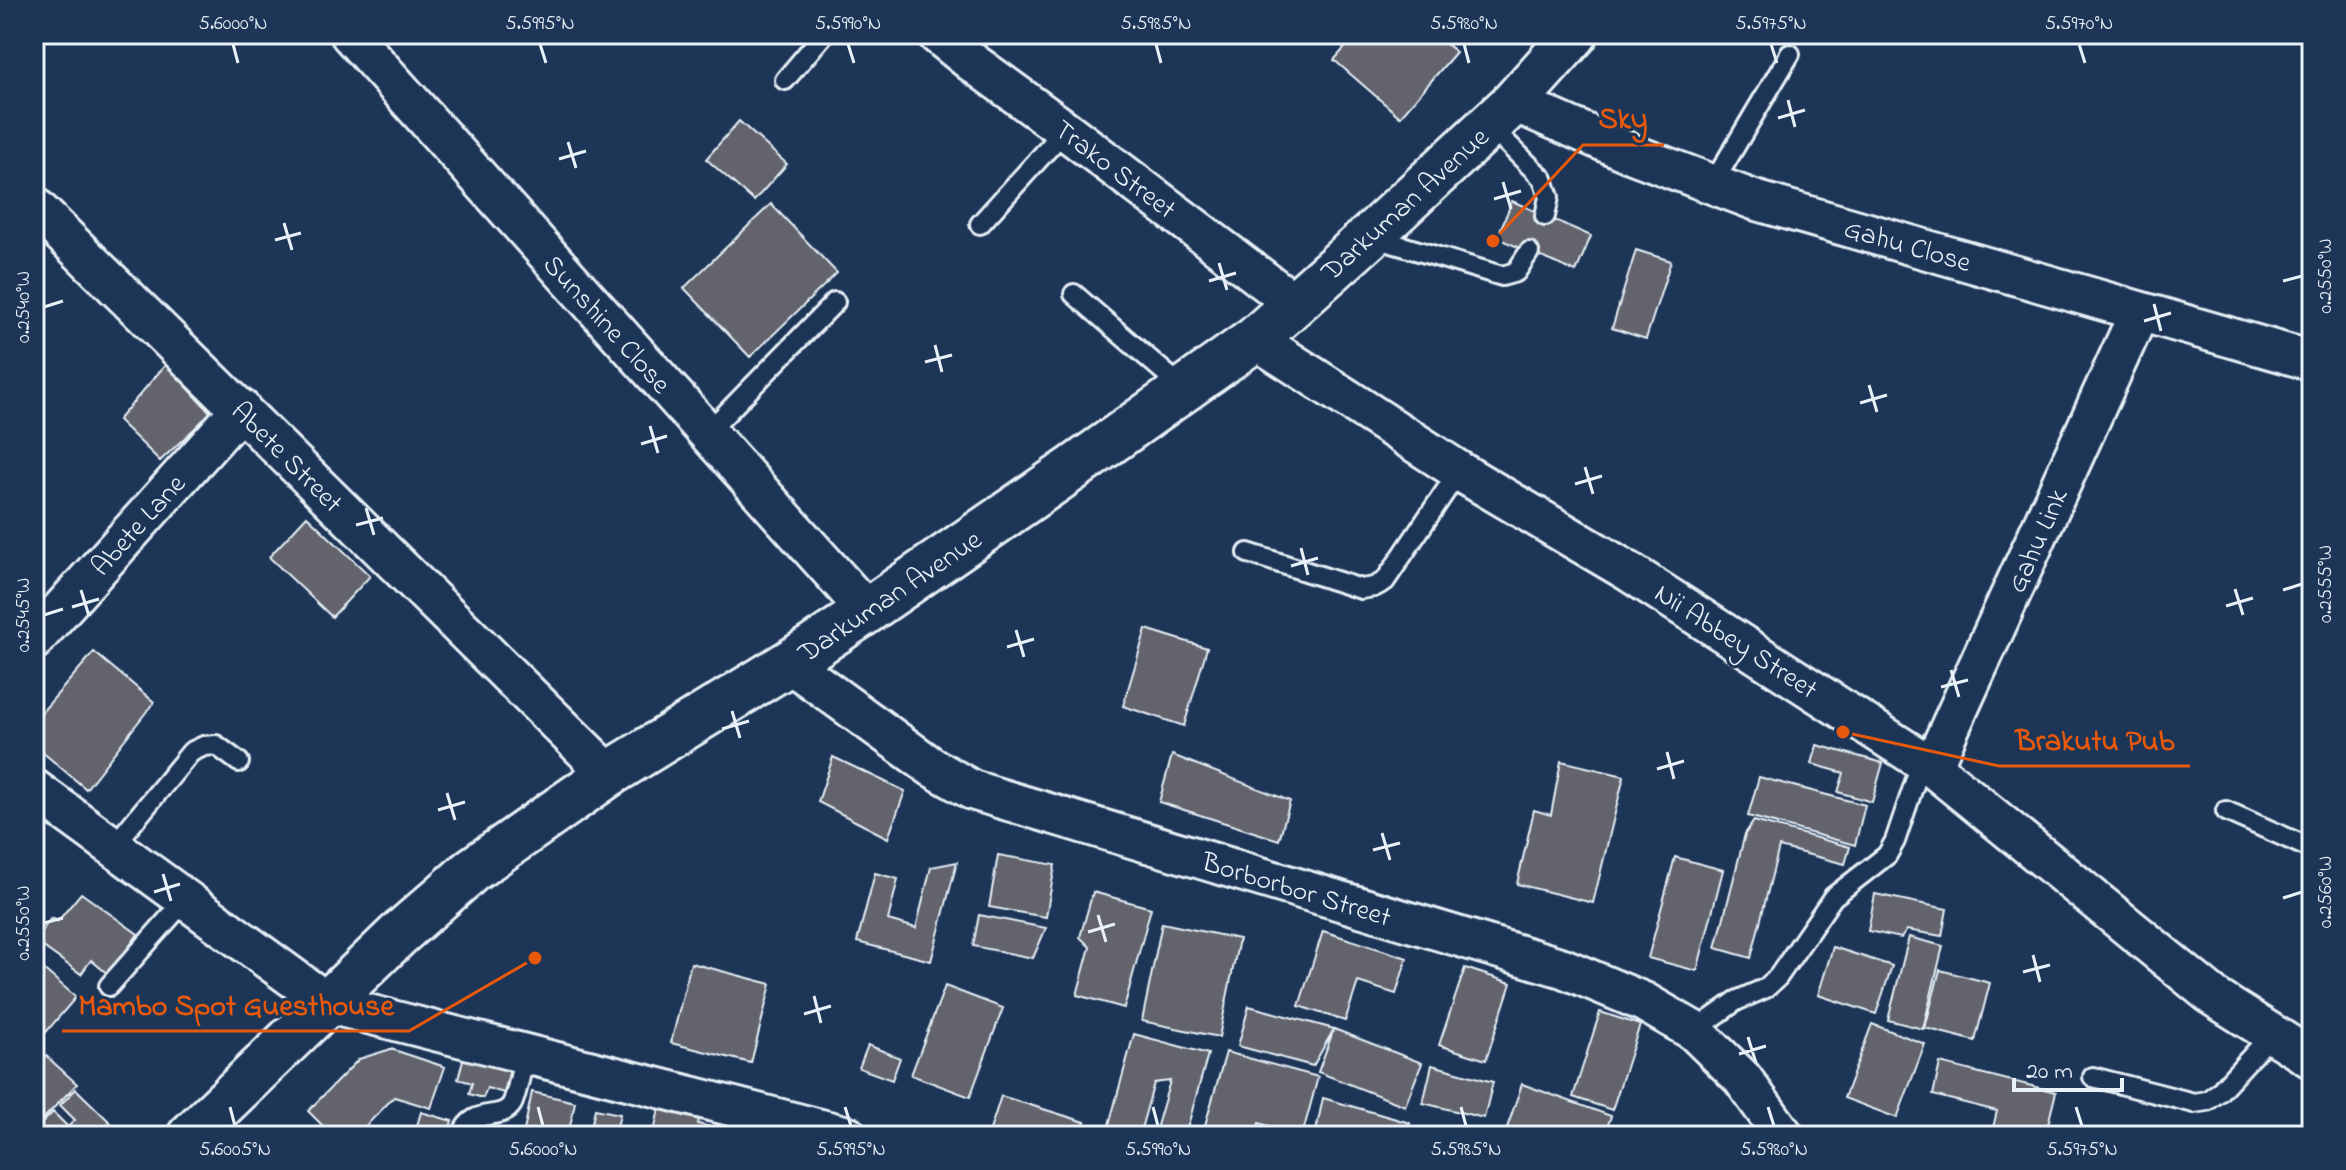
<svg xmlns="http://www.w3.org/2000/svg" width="2346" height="1170" font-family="'Indie Flower',sans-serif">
  <rect width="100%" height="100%" fill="#1d3557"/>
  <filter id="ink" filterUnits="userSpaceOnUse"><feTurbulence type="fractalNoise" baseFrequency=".0125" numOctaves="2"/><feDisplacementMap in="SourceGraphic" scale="16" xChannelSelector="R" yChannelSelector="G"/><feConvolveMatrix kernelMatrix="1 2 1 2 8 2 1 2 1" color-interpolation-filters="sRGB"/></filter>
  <g filter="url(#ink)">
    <path fill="#62636c" stroke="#e8f1f8" stroke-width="2" d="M1357,34H1434L1456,52L1400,117L1334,60Z
      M739,121L787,164L754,201L706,159Z
      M1512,201L1591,236L1576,272L1497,238Z
      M771,204L837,273L750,357L684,288Z
      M1636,250L1671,261L1646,339L1612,328Z
      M166,364L211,413L160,461L118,420Z
      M307,516L370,576L332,617L269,557Z
      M1146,629L1207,648L1184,726L1123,706Z
      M94,652L154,702L86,789L34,745V721Z
      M1817,745L1883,763L1872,802L1838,792L1844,773L1812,764Z
      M1172,755L1290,801L1279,840L1159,802Z
      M833,757L905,791L888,838L818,802Z
      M1561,761L1624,776L1593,903L1517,884L1534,810L1551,815Z
      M1759,777L1865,805L1855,845L1748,816Z
      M1754,821L1850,847L1845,864L1779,847L1751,958L1716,948L1745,834Z
      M998,855L1055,865L1046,917L989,907Z
      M1675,857L1723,870L1697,971L1648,958Z
      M957,862L931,961L857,942L875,873L898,879L888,920L916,928L931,867Z
      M1093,892L1151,908L1124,1008L1077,995L1090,947L1080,937Z
      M81,893L138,934L109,975L91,960L81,974L35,941L51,918L58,921Z
      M1875,894L1947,909L1942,936L1907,930L1901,938L1868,931Z
      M979,915L1046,928L1033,958L973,946Z
      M1162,923L1239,939L1219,1037L1142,1021Z
      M1323,931L1407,958L1396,994L1358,982L1345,1021L1299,1006Z
      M1909,937L1943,946L1923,1029L1888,1020Z
      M1833,947L1892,966L1876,1014L1818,995Z
      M34,961L76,997L41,1038L34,1032Z
      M691,963L771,984L751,1063L671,1043Z
      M1465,968L1511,983L1486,1060L1439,1045Z
      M1940,970L1990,983L1975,1041L1925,1028Z
      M945,986L1003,1008L970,1097L911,1075Z
      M1249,1006L1334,1029L1313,1066L1238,1046Z
      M1600,1012L1640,1025L1612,1110L1573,1097Z
      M1872,1024L1925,1044L1897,1118L1844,1098Z
      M1334,1029L1422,1063L1405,1106L1318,1072Z
      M1134,1034L1208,1054L1185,1136H1154L1170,1081L1154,1083L1139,1136H1121L1107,1132Z
      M868,1045L900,1058L892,1080L859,1068Z
      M391,1049L445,1067L431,1108L394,1097L356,1136H333L308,1111L359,1059Z
      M465,1052L511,1065L504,1093L487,1088L483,1098L469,1094L472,1083L458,1079Z
      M1226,1052L1318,1077L1302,1136L1259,1123L1255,1136H1216L1203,1132Z
      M43,1053L77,1084L42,1120L34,1111V1063Z
      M1940,1063L2056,1092L2045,1136H1991L1997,1111L1933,1095Z
      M1432,1065L1493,1082L1484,1118L1423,1103Z
      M1522,1084L1611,1116L1604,1136H1530L1507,1128Z
      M76,1089L118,1130L111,1136H34V1131L53,1112L68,1127L75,1120L60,1105Z
      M532,1092L575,1102L568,1136H523Z
      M1001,1096L1085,1122L1080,1136H1009L990,1130Z
      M1323,1098L1410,1123L1406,1136H1315Z
      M595,1109L620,1114L615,1136H589Z
      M659,1109L699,1118L698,1124L731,1132L730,1136H653Z
      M421,1112L452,1121L447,1136H414Z"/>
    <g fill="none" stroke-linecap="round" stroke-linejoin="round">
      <defs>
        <path id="lane" d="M785,80L824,34
          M1489,125L1543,179L1549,197L1545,216
          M1712,185L1790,54
          M980,224L1065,130
          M1372,237L1502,276L1516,272L1529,252
          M1074,294L1184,389
          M707,433L835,302
          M1248,553L1361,589L1374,587L1385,581L1459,471
          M2226,811L2312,849
          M113,847L191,752L204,746L216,745L239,762
          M109,986L186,899
          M1694,1031L1736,1001L1766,988L1778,977L1833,897L1887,855L1895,841L1922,761
          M2093,1077L2194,1103L2207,1101L2219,1092L2272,1034
          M461,1136C474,1104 500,1123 512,1104C517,1094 522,1066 525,1054"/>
        <path id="street" d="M350,34L867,611
          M937,34L973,63L1065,130L1294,303
          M1514,102L1630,153L1754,200L2312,361
          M34,206L609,774
          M1255,339L1459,471L1628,571L1932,767L2214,997L2312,1059
          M34,640L241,409
          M789,663L932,767L972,790L1563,968L1644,1002L1694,1031L1742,1078L1784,1136
          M1932,767L2139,313
          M34,789L329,1004L848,1136"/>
        <path id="secondary" d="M190,1136L398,935L472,870L609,774L789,663L867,611L1075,467L1255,339L1370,236L1514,102L1575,34"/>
      </defs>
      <use href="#lane" stroke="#e8f1f8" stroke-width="24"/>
      <use href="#street" stroke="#e8f1f8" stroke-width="44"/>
      <use href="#secondary" stroke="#e8f1f8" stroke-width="50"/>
      <use href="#lane" stroke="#1d3557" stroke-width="18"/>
      <use href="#street" stroke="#1d3557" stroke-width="38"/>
      <use href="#secondary" stroke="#1d3557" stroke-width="44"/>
    </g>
  </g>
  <path fill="none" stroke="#e8f1f8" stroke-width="3" d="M233,44L238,63M540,44L546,63M848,44L854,63M1156,44L1161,63M1464,44L1469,63M1771,44L1777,63M2079,44L2085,63M1788,100L1795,127M1778,118L1805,110M568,142L576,168M559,159L586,151M1503,182L1511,209M1494,199L1521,191M284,223L292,250M275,240L301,233M1219,263L1227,290M1209,281L1236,273M2283,281L2302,276M2154,304L2161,331M44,307L63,301M2144,321L2171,313M935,345L942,372M925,362L952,355M1869,385L1877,412M1860,403L1887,395M650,426L658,453M641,444L667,436M1585,467L1593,494M1575,484L1602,476M366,508L374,535M356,525L383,518M1301,548L1308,575M1291,566L1318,558M2235,589L2243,615M81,590L89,616M2283,590L2302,584M2226,606L2253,598M72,607L99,599M44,615L63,609M1016,630L1024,657M1007,647L1034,639M1951,670L1959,697M1941,687L1968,680M732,711L740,738M722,729L749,721M1667,752L1674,779M1657,769L1684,761M447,793L455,820M438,810L465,802M1382,833L1390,860M1373,850L1400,843M163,874L171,901M154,892L180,884M2283,898L2302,892M1098,915L1106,942M44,923L63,918M1088,932L1115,924M2033,955L2040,982M2023,972L2050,965M814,996L821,1023M804,1014L831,1006M1748,1037L1756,1063M1739,1054L1766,1046M230,1107L235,1126M538,1107L543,1126M845,1107L851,1126M1153,1107L1158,1126M1461,1107L1466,1126M1768,1107L1774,1126M2076,1107L2082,1126"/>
  <g text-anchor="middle" stroke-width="6" stroke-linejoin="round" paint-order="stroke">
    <g font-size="28" fill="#e8f1f8" stroke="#1d3557">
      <text transform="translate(1116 168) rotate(37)" y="10">Trako Street</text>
      <text transform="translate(1404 203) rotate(-42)" y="10">Darkuman Avenue</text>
      <text transform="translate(1908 244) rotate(16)" y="10">Gahu Close</text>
      <text transform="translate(608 323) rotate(48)" y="10">Sunshine Close</text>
      <text transform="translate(288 456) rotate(45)" y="10">Abete Street</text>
      <text transform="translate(137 524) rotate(-48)" y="10">Abete Lane</text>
      <text transform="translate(2036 540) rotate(-66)" y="10">Gahu Link</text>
      <text transform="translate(889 595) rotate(-34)" y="10">Darkuman Avenue</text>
      <text transform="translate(1737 640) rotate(33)" y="10">Nii Abbey Street</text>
      <text transform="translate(1297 888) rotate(17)" y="10">Borborbor Street</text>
    </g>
  </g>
  <path fill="none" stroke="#e8590c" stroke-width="3" d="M1493 241L1583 145H1664M1843 732L1999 766H2190M535 958L409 1031H62"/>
  <g fill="#e8590c" stroke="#1d3557" stroke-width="3">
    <circle cx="1493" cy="241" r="8"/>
    <circle cx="1843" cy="732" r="8"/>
    <circle cx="535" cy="958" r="8"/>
  </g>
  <g font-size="30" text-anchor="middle" font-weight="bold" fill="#e8590c" stroke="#1d3557" stroke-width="6" stroke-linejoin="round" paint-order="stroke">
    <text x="1623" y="128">Sky</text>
    <text x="2095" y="750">Brakutu Pub</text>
    <text x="236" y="1015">Mambo Spot Guesthouse</text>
  </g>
  <rect width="2346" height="1170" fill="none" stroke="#1d3557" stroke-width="88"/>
  <path d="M2014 1078v12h108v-12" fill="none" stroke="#e8f1f8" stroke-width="4"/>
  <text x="2026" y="1078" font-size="24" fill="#e8f1f8" stroke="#1d3557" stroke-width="6" paint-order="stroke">20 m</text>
  <rect x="44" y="44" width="2258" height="1082" fill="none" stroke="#e8f1f8" stroke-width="3"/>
  <g font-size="20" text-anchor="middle" fill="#e8f1f8">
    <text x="233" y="29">5.6000°N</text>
    <text x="540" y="29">5.5995°N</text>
    <text x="848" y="29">5.5990°N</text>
    <text x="1156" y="29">5.5985°N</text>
    <text x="1464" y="29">5.5980°N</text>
    <text x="1771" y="29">5.5975°N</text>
    <text x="2079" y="29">5.5970°N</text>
    <text transform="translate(2324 276) rotate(-90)" y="7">0.2550°W</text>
    <text transform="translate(22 307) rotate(-90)" y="7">0.2540°W</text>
    <text transform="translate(2324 584) rotate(-90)" y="7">0.2555°W</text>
    <text transform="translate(22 615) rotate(-90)" y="7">0.2545°W</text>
    <text transform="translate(2324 892) rotate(-90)" y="7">0.2560°W</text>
    <text transform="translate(22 923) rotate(-90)" y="7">0.2550°W</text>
    <text x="235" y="1155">5.6005°N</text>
    <text x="543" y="1155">5.6000°N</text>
    <text x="851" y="1155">5.5995°N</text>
    <text x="1158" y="1155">5.5990°N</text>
    <text x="1466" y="1155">5.5985°N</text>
    <text x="1774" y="1155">5.5980°N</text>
    <text x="2082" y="1155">5.5975°N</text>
  </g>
</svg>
